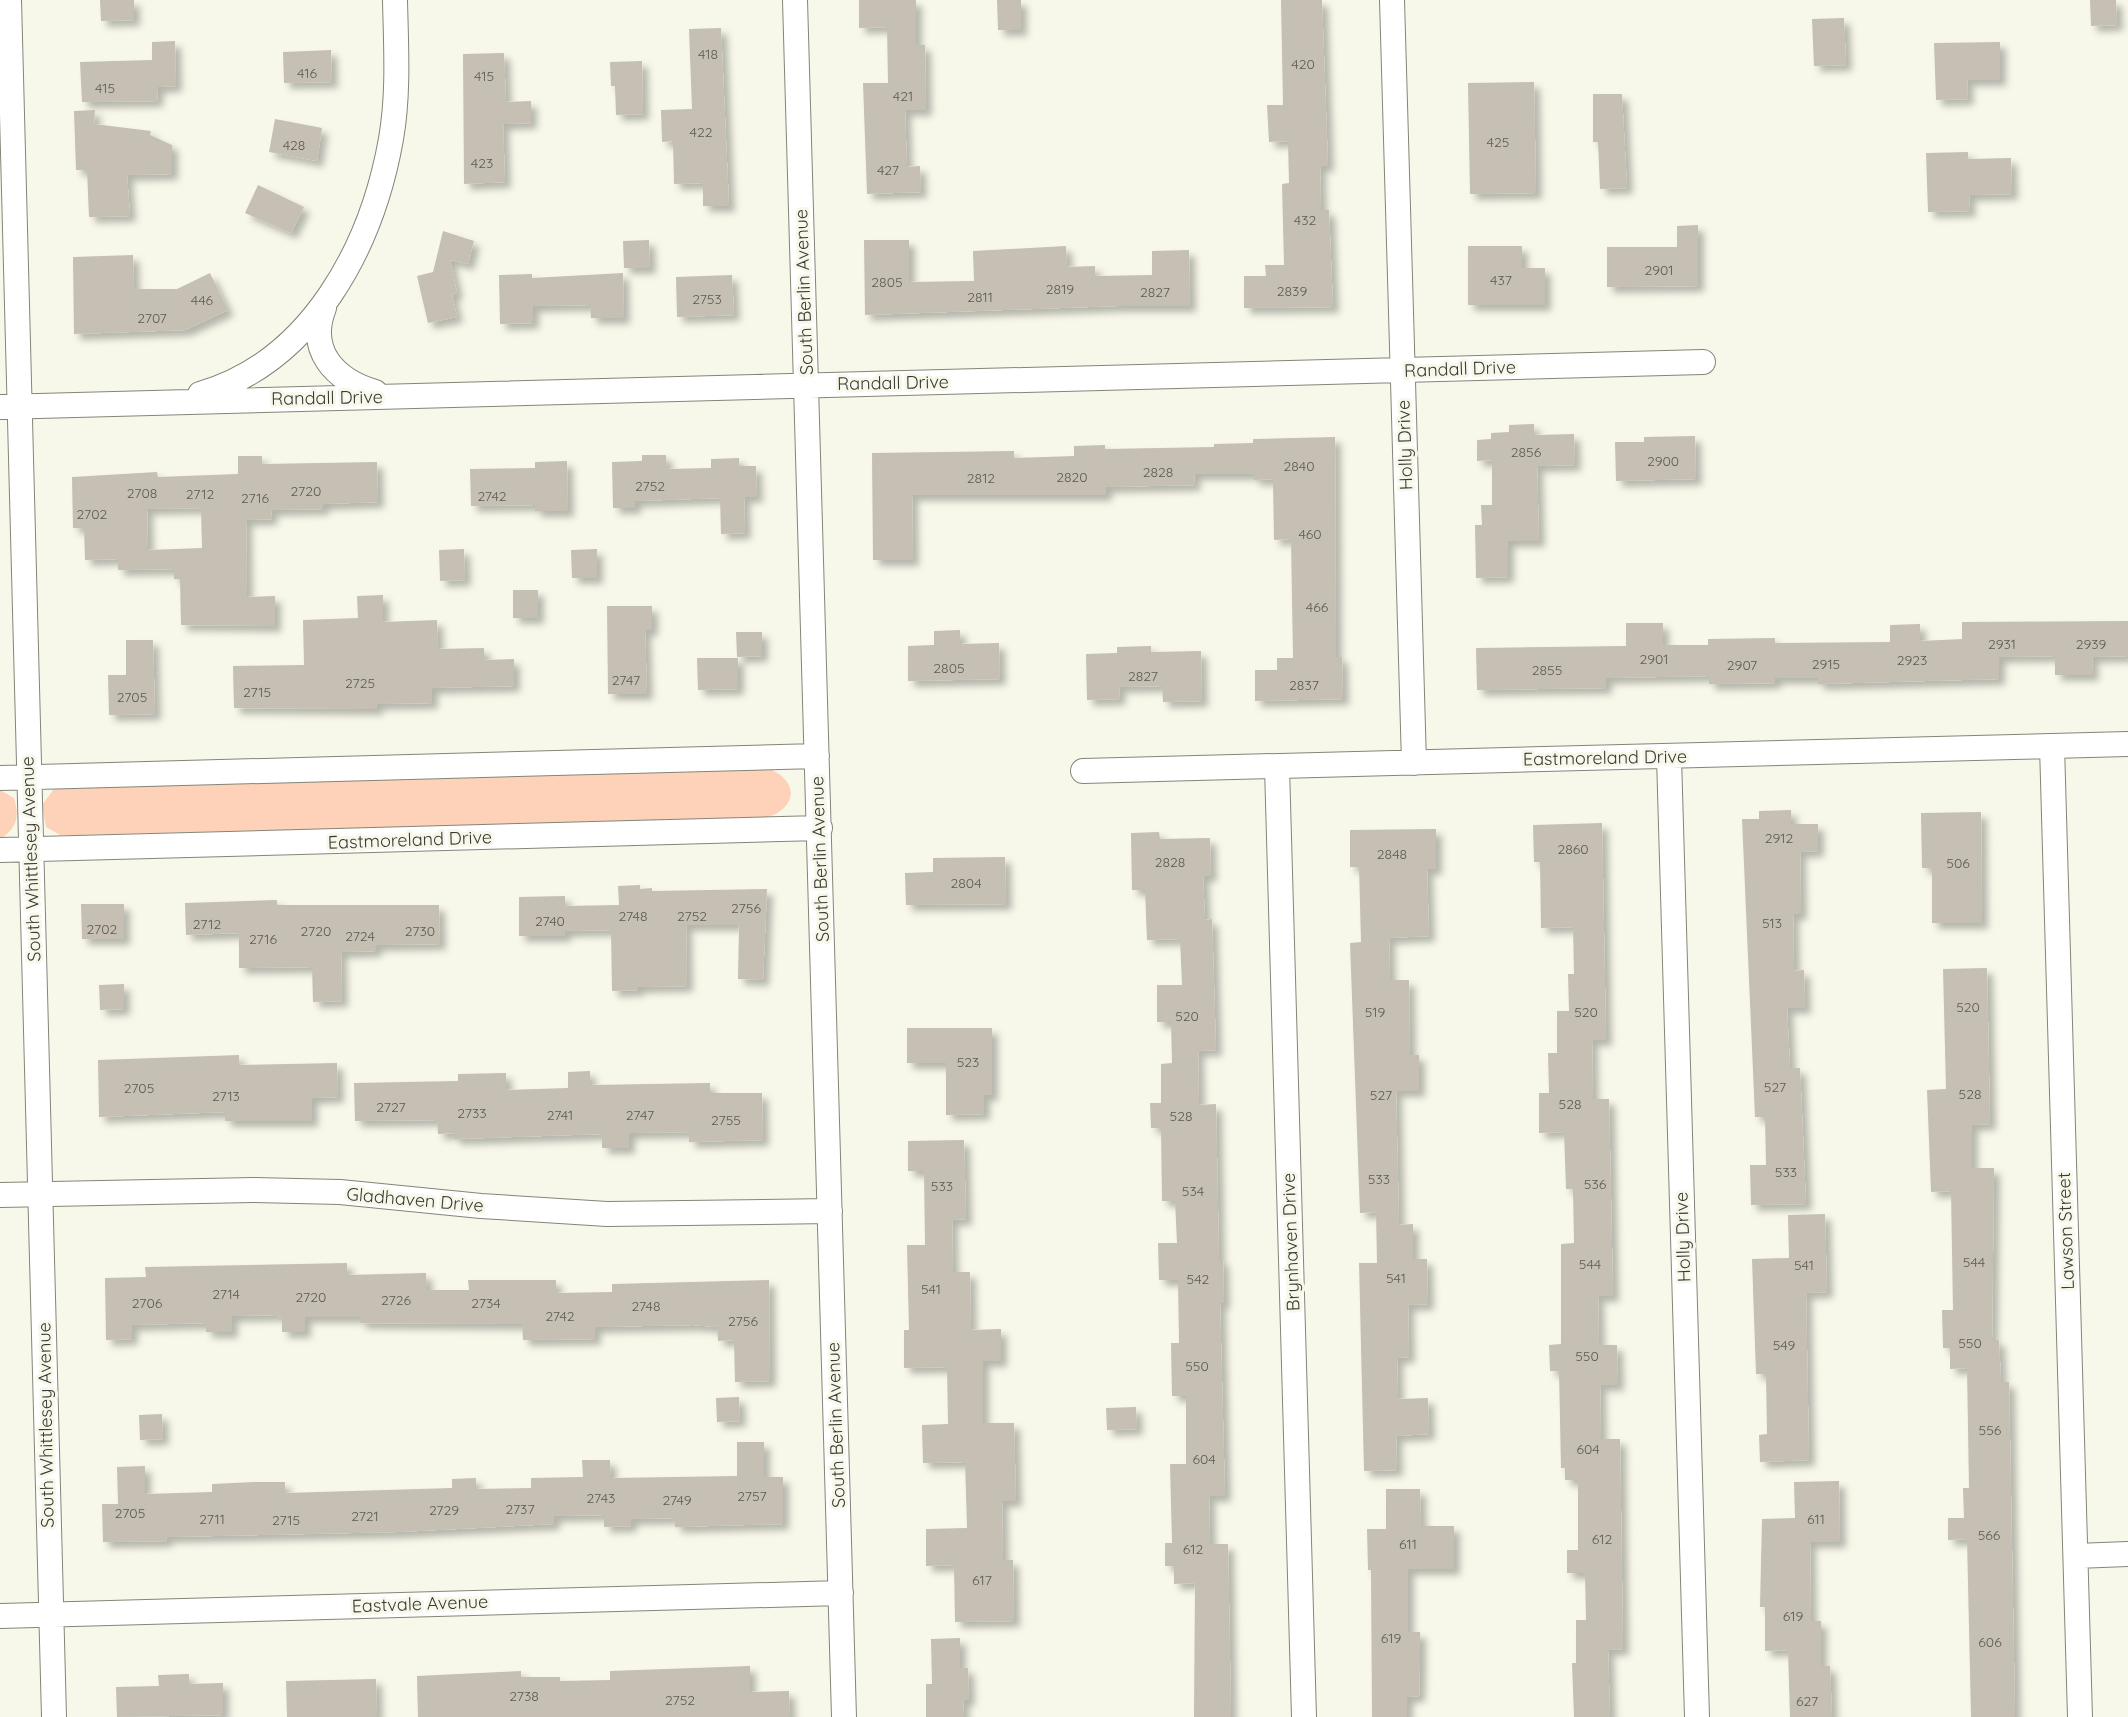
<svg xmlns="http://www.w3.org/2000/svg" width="2128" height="1717" font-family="Quicksand,sans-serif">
  <defs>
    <filter id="shadow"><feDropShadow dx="6" dy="6" stdDeviation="3.5" flood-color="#0004"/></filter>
  </defs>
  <rect width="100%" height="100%" fill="#f7f8ea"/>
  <path fill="#fdd2b8" d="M767,768C800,780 798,809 765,818L77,835H60L46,827L42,805L54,789Z
    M0,790L14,798C19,814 18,827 3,837H0Z"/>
  <path fill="#c6bfb3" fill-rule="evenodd" filter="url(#shadow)" d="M100,0H134V20L101,21Z
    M859,0H916V45H925L926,110H905L907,167L920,166L921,192L867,194L863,83H888L887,27L859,28Z
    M997,0H1021V30H998Z
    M1281,0H1322L1328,166H1320L1321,210H1329L1333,307L1244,308V276H1266L1265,265H1284L1282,184L1289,183L1288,141L1269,142L1267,105H1283Z
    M2090,0H2116L2117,25L2091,26Z
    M1844,18L1846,65L1814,66L1812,19Z
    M721,28L729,206H703V183L674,184L673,141L662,142L661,110L692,109L689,29Z
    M175,41L176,86L158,87L157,101L82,102L80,62L152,60V42Z
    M2000,42V80H1967L1968,99L1936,100L1934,43Z
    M331,50L332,82L284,83L283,52Z
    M504,53L506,102L531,101V123L503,124L505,182L464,184L463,54Z
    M642,61L643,114L616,115L615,86H611L610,62Z
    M1534,82L1536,193L1470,194L1468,83Z
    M1593,94H1622L1627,188L1600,189L1598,142H1593Z
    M95,110L94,124L151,131L150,135L172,145V174L127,175L130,216L89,217L87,170H76L74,111Z
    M275,119L322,128L317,161L269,152Z
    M1968,152V159L2011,158L2012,194L1969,195L1970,211L1928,212L1926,153Z
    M258,185L304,207L291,233L245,213Z
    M1698,225V286L1607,287V247H1677V226Z
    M443,231L474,241L468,264L450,260L457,293L452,295L457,317L428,323L417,276L433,272Z
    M649,240L650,268H624L623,241Z
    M864,240H909V282L974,281L973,251L1066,246L1067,267L1095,266V276L1152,275V251L1189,250L1190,306H1117L865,315Z
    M1468,246H1522V268H1545V305H1468Z
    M133,255L134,289H177L210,273L228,310L185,330L74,334L73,257Z
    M623,273L624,318H591L590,305L533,306V323L500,324L499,275L532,274V278Z
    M732,275L734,315L677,317L676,277Z
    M1534,424V435L1574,434L1575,465L1537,466L1539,541H1508V577L1476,578L1475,525H1482L1481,505H1492V460L1477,461V440L1491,439V433L1509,432V425Z
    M1695,436L1696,479L1616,481L1615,442H1644V437Z
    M1335,437L1336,657H1342L1343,699L1255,701V670H1277V658H1293L1291,539L1274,540L1273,479L1254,480V474H1194L1195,485L1106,487V495H912L913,560H873L872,453L1014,451V458L1074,456V446L1105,445V449L1214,447V444L1253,443V439Z
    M642,455H666L667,469L711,468V459L739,458V466H756L757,497H744L745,533L721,534L720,498L635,501V508H613L612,462L642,461Z
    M238,456H262V464L377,462L378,502L323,504V509L271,510L272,519L246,520L247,597L275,596V626L181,625L180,579H174V569L118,570V559L85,560L84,528H73L72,477L157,472L158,477L238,474ZM201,508L202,548L148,550L147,509Z
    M567,461L568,511H535V505L471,506L470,469L535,468V462Z
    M464,549L465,580L440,581L439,550Z
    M597,549V578H572L571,550Z
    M513,590H538V618H513Z
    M383,595V622L437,620L438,649L484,648L485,660L514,659V686L432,688V703L377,704V709L234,708L233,666L304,665L303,620L358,618L357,596Z
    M607,606H652V630H645L647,694H608Z
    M2128,621V656L2092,657L2093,675H2055V656L1999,657V679L1818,684V678H1775V683L1709,684V676L1606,678V688L1477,690L1476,648L1626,646V623H1663V645H1708V639L1775,638V643L1890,642V625L1920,624V641L1962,639V622Z
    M960,630V644L999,643L1000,679L908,681V646L934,645V631Z
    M736,632H762V656L737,657Z
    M126,640H153L155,714L109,715L108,675H126Z
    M1151,646V652L1201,651L1202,701L1163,702L1162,686L1119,687L1120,699L1087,700L1086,654L1117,653V647Z
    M697,658H738V689L698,690Z
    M1791,810V824H1818V851L1800,852L1801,914H1793L1794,971L1804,970L1805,1008H1787L1790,1068H1800L1806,1204L1751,1205L1750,1165H1766L1765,1117H1755L1742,819H1759V811Z
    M1981,812L1982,923H1932V868H1922L1921,813Z
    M1602,823L1606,1040H1592L1593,1099H1609L1613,1296H1598L1599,1345H1617L1618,1385H1600L1601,1439H1620L1623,1649L1608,1650L1610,1717H1574L1572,1663H1576V1620H1586L1585,1573H1567V1550H1578V1480H1565V1468H1561L1559,1371H1550L1549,1345L1561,1344V1244L1574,1243L1573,1189H1566L1564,1132L1539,1133V1093H1549L1548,1053H1557V1011H1569L1568,974H1574L1573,927L1541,928L1540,862H1534L1533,825Z
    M1436,829V869H1427L1429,936L1389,938L1390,980H1409L1410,1055H1419V1091H1396L1399,1225L1413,1224V1259H1427L1428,1304L1408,1305L1409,1357L1397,1358L1398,1399L1428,1398L1429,1434L1396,1436L1397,1470L1364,1471L1359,1263H1377L1376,1212L1360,1213L1350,943L1361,942L1359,867H1350V830Z
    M1159,832L1160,839L1210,838L1211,876H1203L1205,920L1212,919L1216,1050L1198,1051L1199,1105L1216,1104L1219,1260H1223L1224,1303H1220L1225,1496H1209L1210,1544H1228L1231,1717H1194L1195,1583L1174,1584V1566H1165V1543H1172L1170,1464H1186V1396H1172L1171,1343H1179L1178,1280H1159L1158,1243H1177L1175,1201H1162L1161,1128H1151L1150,1103H1161V1064L1172,1063L1171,1022H1157V985H1182L1180,939L1147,940L1145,890H1132L1131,833Z
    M1005,857L1006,904L906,905L905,873L933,872V858Z
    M640,885V889L652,888V891L767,889L763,980L738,979L739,925H686L687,986L638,987V990L612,991L611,930L565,931V936H519V897L565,896V906L619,905L618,886Z
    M277,900V905H439L440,944L376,945V951L341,952L342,1001L313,1002L312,967L239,968V933L186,935L185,903Z
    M81,904H124V939H82Z
    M1987,968L1990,1124L1972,1125V1168H1994L1992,1340H1999L2001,1382H2009L2015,1717H1971L1967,1539L1948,1540V1518H1964L1963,1488H1969L1967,1368L1950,1369V1348H1943L1942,1310H1953L1951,1191L1931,1192L1928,1115L1927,1090L1946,1089L1943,969Z
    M124,984V1009L100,1010L99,985Z
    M907,1028H992V1095H984V1114L946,1115V1063H907Z
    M239,1055V1065L337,1063L338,1097L312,1098V1121H225V1112L99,1117L98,1060Z
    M590,1071V1085L710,1083V1093H762L763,1140L689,1142V1132L629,1133V1148H602V1134L454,1139V1133L438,1134L437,1120L355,1121L354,1083L458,1081V1074L506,1073V1090L568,1088V1072Z
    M964,1140L966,1219L952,1220L953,1272H970L971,1330L1001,1329V1361H983V1423H1014L1016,1501H1002L1003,1560H1013L1014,1621L955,1622L954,1565L926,1566V1529L967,1528L965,1462L923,1463L922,1425L948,1424L947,1367L904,1368V1330H909L907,1245H925L924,1171H908V1141Z
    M1825,1214L1827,1292L1806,1293L1809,1460L1760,1462L1759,1435L1767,1434L1766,1374H1756L1752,1259L1789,1258L1788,1215Z
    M347,1263V1275L426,1273L427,1290H469L468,1280H556V1293L612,1292V1284L769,1280L770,1381L735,1382L734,1340L718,1341L717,1327L693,1325L595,1327V1339L523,1340L522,1324L360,1323V1317H305V1332H282V1317L275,1315L232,1316V1332H206V1323L132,1325V1339L106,1340L105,1278L146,1277L145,1267Z
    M739,1397L740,1421L717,1422L716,1398Z
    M1136,1407L1137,1429L1107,1430L1106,1408Z
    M162,1414L163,1439L140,1440L139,1415Z
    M737,1442H764V1477H783V1524L675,1527V1518L631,1519V1526L604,1527V1515L554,1516V1524L398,1532L166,1537L167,1541L103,1542L102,1504H118L117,1467L145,1466V1494L212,1492V1484L255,1482H285V1493L452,1488V1479L476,1478V1489L531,1488V1478L583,1477L582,1460H610L611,1478L737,1476Z
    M1839,1481L1840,1542H1810L1811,1621H1821V1666H1830L1832,1717H1790L1788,1650L1765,1651V1607H1760L1762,1519L1795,1518L1794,1482Z
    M1386,1489H1420L1421,1526H1454V1569H1408V1632H1420V1662L1419,1696L1407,1697V1717H1372L1371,1570H1368L1367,1529H1386Z
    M960,1638V1668H968L969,1700H963L964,1717H926V1684H932L931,1639Z
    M750,1666V1692L789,1691L790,1717H418L417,1676L521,1671V1677H560V1681L610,1680V1671Z
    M189,1674V1684L223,1683V1715L117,1717L116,1687L159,1686L158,1675Z
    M376,1679L377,1717H287L286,1681Z"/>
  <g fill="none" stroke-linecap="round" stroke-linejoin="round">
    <defs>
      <path id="street" d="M9,0L54,1717
        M795,0L844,1717
        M1392,0L1414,763
        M324,308C307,351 335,380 375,392
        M200,394C312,362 372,246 391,139C399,93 396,46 395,0
        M0,407L1703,362
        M2052,746L2080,1717
        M1669,757L1697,1717
        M1277,767L1304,1717
        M1083,771L2128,744
        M0,778L817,756
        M0,850L820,828
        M0,1195L253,1190L340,1192L481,1206L607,1214L830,1211
        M2076,1556L2128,1554
        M0,1616L841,1593"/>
    </defs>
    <use href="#street" stroke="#848578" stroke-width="26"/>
    <use href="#street" stroke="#fff" stroke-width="24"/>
  </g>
  <g text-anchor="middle" stroke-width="6" stroke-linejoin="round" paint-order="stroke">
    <g font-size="14" fill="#5d5b54">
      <text x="708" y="59">418</text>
      <text x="1303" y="69">420</text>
      <text x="307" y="78">416</text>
      <text x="484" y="81">415</text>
      <text x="105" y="93">415</text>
      <text x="903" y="101">421</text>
      <text x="701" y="137">422</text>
      <text x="1498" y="147">425</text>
      <text x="294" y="150">428</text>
      <text x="482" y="168">423</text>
      <text x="888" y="175">427</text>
      <text x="1305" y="225">432</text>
      <text x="1659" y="275">2901</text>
      <text x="1501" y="285">437</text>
      <text x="887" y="287">2805</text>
      <text x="1060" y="294">2819</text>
      <text x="1292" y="296">2839</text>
      <text x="1155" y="297">2827</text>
      <text x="980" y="302">2811</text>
      <text x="707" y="304">2753</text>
      <text x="202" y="305">446</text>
      <text x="152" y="323">2707</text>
      <text x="1526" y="457">2856</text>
      <text x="1663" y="466">2900</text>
      <text x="1299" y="471">2840</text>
      <text x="1158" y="477">2828</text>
      <text x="1072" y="482">2820</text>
      <text x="981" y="483">2812</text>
      <text x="650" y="491">2752</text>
      <text x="306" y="496">2720</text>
      <text x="142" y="498">2708</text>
      <text x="200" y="499">2712</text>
      <text x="492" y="501">2742</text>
      <text x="255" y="503">2716</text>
      <text x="92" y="519">2702</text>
      <text x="1310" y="539">460</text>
      <text x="1317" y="612">466</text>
      <text x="2002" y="649">2931</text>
      <text x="2091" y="649">2939</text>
      <text x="1654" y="664">2901</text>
      <text x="1912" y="665">2923</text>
      <text x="1826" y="669">2915</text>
      <text x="1742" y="670">2907</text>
      <text x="949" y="673">2805</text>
      <text x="1547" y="675">2855</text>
      <text x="1143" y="681">2827</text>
      <text x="626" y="685">2747</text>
      <text x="360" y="688">2725</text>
      <text x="1304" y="690">2837</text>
      <text x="257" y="697">2715</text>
      <text x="132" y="702">2705</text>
      <text x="1779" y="843">2912</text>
      <text x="1573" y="854">2860</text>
      <text x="1392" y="859">2848</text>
      <text x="1170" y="867">2828</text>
      <text x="1958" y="868">506</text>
      <text x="966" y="888">2804</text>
      <text x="746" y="913">2756</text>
      <text x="633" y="921">2748</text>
      <text x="692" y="921">2752</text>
      <text x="550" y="926">2740</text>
      <text x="1772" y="928">513</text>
      <text x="207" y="929">2712</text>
      <text x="102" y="934">2702</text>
      <text x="316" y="936">2720</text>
      <text x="420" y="936">2730</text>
      <text x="360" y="941">2724</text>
      <text x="263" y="944">2716</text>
      <text x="1968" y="1012">520</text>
      <text x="1375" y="1017">519</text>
      <text x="1586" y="1017">520</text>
      <text x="1187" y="1021">520</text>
      <text x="968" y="1067">523</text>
      <text x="1775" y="1092">527</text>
      <text x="139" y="1093">2705</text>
      <text x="1970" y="1099">528</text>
      <text x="1381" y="1100">527</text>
      <text x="226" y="1101">2713</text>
      <text x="1570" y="1109">528</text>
      <text x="391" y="1112">2727</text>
      <text x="472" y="1118">2733</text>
      <text x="560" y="1120">2741</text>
      <text x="640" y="1120">2747</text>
      <text x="1181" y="1121">528</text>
      <text x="726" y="1125">2755</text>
      <text x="1786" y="1177">533</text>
      <text x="1379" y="1184">533</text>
      <text x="1595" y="1189">536</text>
      <text x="942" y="1191">533</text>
      <text x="1193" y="1196">534</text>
      <text x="1974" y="1267">544</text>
      <text x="1590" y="1269">544</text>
      <text x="1804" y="1270">541</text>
      <text x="1396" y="1283">541</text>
      <text x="1198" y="1284">542</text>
      <text x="931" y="1294">541</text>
      <text x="226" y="1299">2714</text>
      <text x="311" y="1302">2720</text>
      <text x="396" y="1305">2726</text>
      <text x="147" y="1308">2706</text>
      <text x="486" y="1308">2734</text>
      <text x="646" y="1311">2748</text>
      <text x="560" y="1321">2742</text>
      <text x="743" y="1326">2756</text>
      <text x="1970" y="1348">550</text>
      <text x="1784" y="1350">549</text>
      <text x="1587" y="1361">550</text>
      <text x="1197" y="1371">550</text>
      <text x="1990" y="1435">556</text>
      <text x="1588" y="1454">604</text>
      <text x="1204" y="1464">604</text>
      <text x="752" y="1501">2757</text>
      <text x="601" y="1503">2743</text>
      <text x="677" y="1505">2749</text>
      <text x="520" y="1514">2737</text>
      <text x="444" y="1515">2729</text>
      <text x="130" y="1518">2705</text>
      <text x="365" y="1521">2721</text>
      <text x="212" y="1524">2711</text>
      <text x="1816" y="1524">611</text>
      <text x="286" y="1525">2715</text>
      <text x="1989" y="1540">566</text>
      <text x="1602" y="1544">612</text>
      <text x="1408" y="1549">611</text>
      <text x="1193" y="1554">612</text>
      <text x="982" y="1585">617</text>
      <text x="1793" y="1621">619</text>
      <text x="1391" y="1643">619</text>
      <text x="1990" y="1647">606</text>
      <text x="524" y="1701">2738</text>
      <text x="680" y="1705">2752</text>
      <text x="1807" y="1706">627</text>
    </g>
    <g font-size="18" fill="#3a3a35" stroke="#f7f8ea">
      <text transform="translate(804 292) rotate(-92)" y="6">South Berlin Avenue</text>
      <text transform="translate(1460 369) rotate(-2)" y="6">Randall Drive</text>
      <text transform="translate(893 383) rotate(-1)" y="6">Randall Drive</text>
      <text transform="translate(327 398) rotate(-1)" y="6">Randall Drive</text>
      <text transform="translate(1405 445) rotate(-92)" y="6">Holly Drive</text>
      <text transform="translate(1605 758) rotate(-1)" y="6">Eastmoreland Drive</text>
      <text transform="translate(410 840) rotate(-2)" y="6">Eastmoreland Drive</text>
      <text transform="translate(31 859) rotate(-92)" y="6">South Whittlesey Avenue</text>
      <text transform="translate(820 859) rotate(-92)" y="6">South Berlin Avenue</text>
      <text transform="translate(415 1200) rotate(5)" y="6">Gladhaven Drive</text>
      <text transform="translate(2066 1231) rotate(-92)" y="6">Lawson Street</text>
      <text transform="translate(1683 1237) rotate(-92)" y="6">Holly Drive</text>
      <text transform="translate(1291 1242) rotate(-92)" y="6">Brynhaven Drive</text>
      <text transform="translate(46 1425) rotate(-91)" y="6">South Whittlesey Avenue</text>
      <text transform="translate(836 1425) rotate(-92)" y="6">South Berlin Avenue</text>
      <text transform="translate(420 1604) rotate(-2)" y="6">Eastvale Avenue</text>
    </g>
  </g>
</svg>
